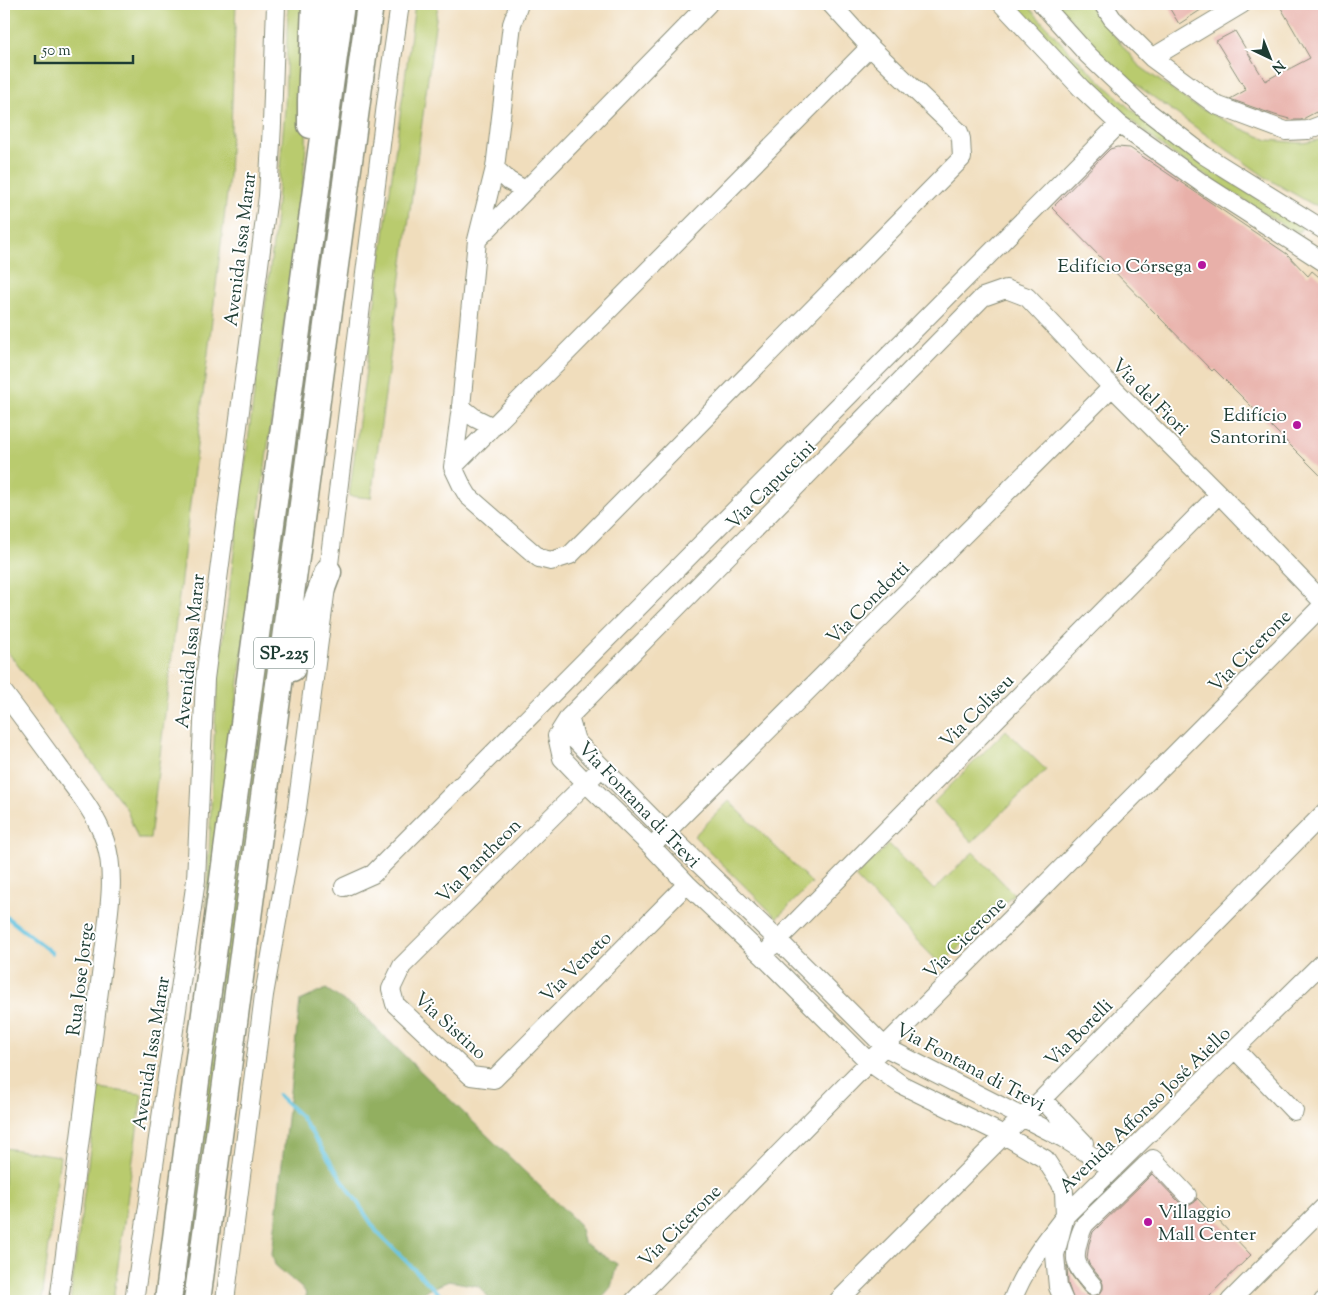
<svg xmlns="http://www.w3.org/2000/svg" width="1328" height="1305" font-family="'Sorts Mill Goudy',serif">
  <rect width="100%" height="100%" fill="#fff"/>
  <filter id="ink" filterUnits="userSpaceOnUse"><feTurbulence type="fractalNoise" baseFrequency=".02" numOctaves="2"/><feDisplacementMap in="SourceGraphic" scale="10" xChannelSelector="R" yChannelSelector="G"/><feConvolveMatrix kernelMatrix="1 2 1 2 8 2 1 2 1" color-interpolation-filters="sRGB"/></filter>
  <filter id="wash" filterUnits="userSpaceOnUse"><feTurbulence type="fractalNoise" baseFrequency=".0096" numOctaves="4" result="noise"/><feDisplacementMap in="SourceGraphic" scale="20" xChannelSelector="R" yChannelSelector="G"/><feGaussianBlur stdDeviation="1.12" result="paint"/><feColorMatrix in="noise" values="0 0 0 0 0 0 0 0 0 0 0 0 0 0 0 0 0 1.4 0 .05"/><feComposite in="paint" operator="in"/></filter>
  <g filter="url(#wash)">
    <rect width="100%" height="100%" fill="#f0ddbc"/>
    <path fill="#b9cb6e" stroke="#6c8451" d="M4,4H236L229,177L150,839H138L126,808L4,647Z
      M288,4H309L306,147L303,181L260,505L238,690L218,838L206,907C211,831 212,755 218,679L274,236L285,109Z
      M350,4H362L189,1301H176Z
      M415,4H438L371,498L349,496Z
      M1014,4H1026L1067,49L1128,107L1210,169L1302,227L1300,232L1287,228L1167,150L1122,113L1060,53Z
      M1058,4H1089L1138,65L1192,104L1240,128L1268,140L1303,143L1324,139V207L1312,204L1268,179L1142,89L1094,48Z
      M1006,730L1046,770L972,842L934,802Z
      M729,801L812,883L777,918L694,836Z
      M889,844L934,890L973,852L1014,894L941,965L855,877Z
      M98,1088L142,1094L113,1301H70Z
      M4,1148L60,1156L42,1301H4Z"/>
    <path fill="#92af61" stroke="#58764a" d="M326,989L357,1010L579,1224L583,1242L596,1251L617,1264L611,1287L599,1301H492L478,1286L449,1281L425,1291L415,1301H307L305,1291L275,1265L272,1254L300,1001Z"/>
    <g fill="none" stroke-linecap="round" stroke-linejoin="round">
      <path stroke="#61c2df" stroke-width="4" d="M4,915L52,953
        M278,1095L301,1117L377,1232L446,1301"/>
    </g>
    <g id="blocks">
      <path fill="#e8b0a9" d="M1167,4H1210L1179,24Z
        M1289,4H1324V109L1317,114L1316,112L1301,120H1293L1275,115L1230,99L1246,90L1216,41L1235,31L1265,81L1287,69V70L1310,58L1281,8Z
        M1117,147L1130,148L1287,254L1308,276L1312,271L1324,281V479L1214,369L1212,371L1052,208L1105,154L1110,149Z
        M1152,1174L1179,1202L1184,1205H1190L1195,1202L1197,1198L1251,1255L1204,1301H1074L1068,1284L1067,1266L1072,1276L1085,1293L1090,1296L1094,1297L1100,1294L1103,1289V1284L1101,1279L1089,1264L1087,1258L1089,1244L1093,1232Z"/>
    </g>
  </g>
  <g filter="url(#ink)">
    <use href="#blocks" fill-opacity="0" stroke="#888d78" stroke-width="1"/>
    <g fill="none" stroke-linecap="round" stroke-linejoin="round">
      <defs>
        <path id="minor" d="M519,4L512,24L495,168L477,240L461,407L453,467L462,486L468,496L539,558L551,561L570,555L962,158L961,139L959,132L870,47L831,4
          M1002,4L1081,88L1119,124L1206,186L1324,262
          M1042,4L1088,55L1147,111L1204,155L1324,230
          M1103,4L1112,18L1152,58L1216,105L1286,131L1308,130L1324,124
          M1152,58L1242,4
          M495,168L509,181L525,190
          M478,239L708,4
          M461,407L475,418L493,427
          M453,467L870,47
          M4,693C23,718 42,744 61,770C78,792 96,814 105,841C116,874 109,910 105,944L59,1301
          M569,717L576,741L666,832L778,940L885,1047L1063,1138L1105,1164L1114,1168
          M602,767L402,966L391,989L395,1004L471,1076L494,1079L687,884
          M659,839L1112,387
          M344,887L373,874L1119,124
          M771,947L1219,494
          M1235,1049L1294,1111
          M1042,1099L1084,1143
          M1093,1286C1087,1278 1077,1269 1076,1259C1075,1250 1080,1232 1085,1224L1146,1165L1153,1159L1187,1195
          M134,1301L193,901L196,880L205,679L268,196L272,124L276,4
          M225,1301L264,995L297,808L328,572L389,80L400,4
          M634,1301L869,1062L1324,604
          M838,1301L1004,1135L1042,1099L1324,813
          M1012,1301C1024,1269 1044,1243 1065,1216L1324,961
          M1064,1301L1058,1287L1055,1255L1065,1216L1064,1192L1060,1182L1045,1159L1004,1135L902,1085L869,1062L763,956L687,884L651,846L586,783L562,758L557,736L569,717L983,297L1006,289L1027,297L1112,387L1219,494L1324,603
          M1230,1301L1324,1207
          M1323,1301H1324"/>
        <path id="highway" d="M311,125V100L315,4
          M292,668L328,572
          M168,1301L197,1073L341,4
          M197,1301C253,869 313,436 370,4"/>
      </defs>
      <use href="#minor" stroke="#888d78" stroke-width="20"/>
      <use href="#highway" stroke="#888d78" stroke-width="29"/>
      <use href="#minor" stroke="#fff" stroke-width="18"/>
      <use href="#highway" stroke="#fff" stroke-width="26"/>
    </g>
  </g>
  <g fill="#b5179e" stroke="#fff" stroke-width="2">
    <circle cx="1202" cy="265" r="5"/>
    <circle cx="1297" cy="425" r="5"/>
    <circle cx="1148" cy="1222" r="5"/>
  </g>
  <g text-anchor="middle" stroke-width="4" stroke-linejoin="round" paint-order="stroke">
    <rect fill="#fff" stroke="#627771" stroke-width="1" x="254" y="637.5" width="60" height="31" rx="4"/>
    <g font-size="18" font-weight="bold" fill="#1f3d34">
      <text x="284" y="659">SP-225</text>
    </g>
    <g font-size="19" fill="#1f3d34" stroke="#fff">
      <text transform="translate(239 249) rotate(-83)" y="7">Avenida Issa Marar</text>
      <text transform="translate(1151 396) rotate(45)" y="7">Via del Fiori</text>
      <text transform="translate(770 484) rotate(-45)" y="7">Via Capuccini</text>
      <text transform="translate(867 602) rotate(-45)" y="7">Via Condotti</text>
      <text transform="translate(1249 650) rotate(-45)" y="7">Via Cicerone</text>
      <text transform="translate(189 651) rotate(-84)" y="7">Avenida Issa Marar</text>
      <text transform="translate(976 710) rotate(-45)" y="7">Via Coliseu</text>
      <text transform="translate(640 804) rotate(46)" y="7">Via Fontana di Trevi</text>
      <text transform="translate(478 860) rotate(-45)" y="7">Via Pantheon</text>
      <text transform="translate(964 937) rotate(-45)" y="7">Via Cicerone</text>
      <text transform="translate(575 966) rotate(-45)" y="7">Via Veneto</text>
      <text transform="translate(79 979) rotate(-83)" y="7">Rua Jose Jorge</text>
      <text transform="translate(451 1025) rotate(42)" y="7">Via Sistino</text>
      <text transform="translate(1078 1032) rotate(-45)" y="7">Via Borelli</text>
      <text transform="translate(150 1053) rotate(-81)" y="7">Avenida Issa Marar</text>
      <text transform="translate(971 1066) rotate(28)" y="7">Via Fontana di Trevi</text>
      <text transform="translate(1144 1109) rotate(-44)" y="7">Avenida Affonso José Aiello</text>
      <text transform="translate(679 1225) rotate(-45)" y="7">Via Cicerone</text>
    </g>
    <g font-size="19" fill="#1f3d34" stroke="#fff" text-anchor="end">
      <text x="1192" y="272">Edifício Córsega</text>
      <text x="1287" y="421">Edifício<tspan x="1287" dy="22">Santorini</tspan></text>
      <text x="1158" y="1218" text-anchor="start">Villaggio<tspan x="1158" dy="22">Mall Center</tspan></text>
    </g>
  </g>
  <rect width="1328" height="1305" fill="none" stroke="#fff" stroke-width="20"/>
  <g transform="translate(1270 58) rotate(137)" stroke="#ffffff" stroke-width="4" paint-order="stroke">
  <path d="M0-4L9 19L0 12L-9 19Z" fill="#1f3d34"/>
  <text y="-8" font-size="14" font-weight="bold" text-anchor="middle" fill="#1f3d34">N</text>
  </g>
  <path d="M35 55v8h98v-8" fill="none" stroke="#1f3d34" stroke-width="2.5"/>
  <text x="42" y="55" font-size="15" fill="#1f3d34" stroke="#ffffff" stroke-width="4" paint-order="stroke">50 m</text>
</svg>
